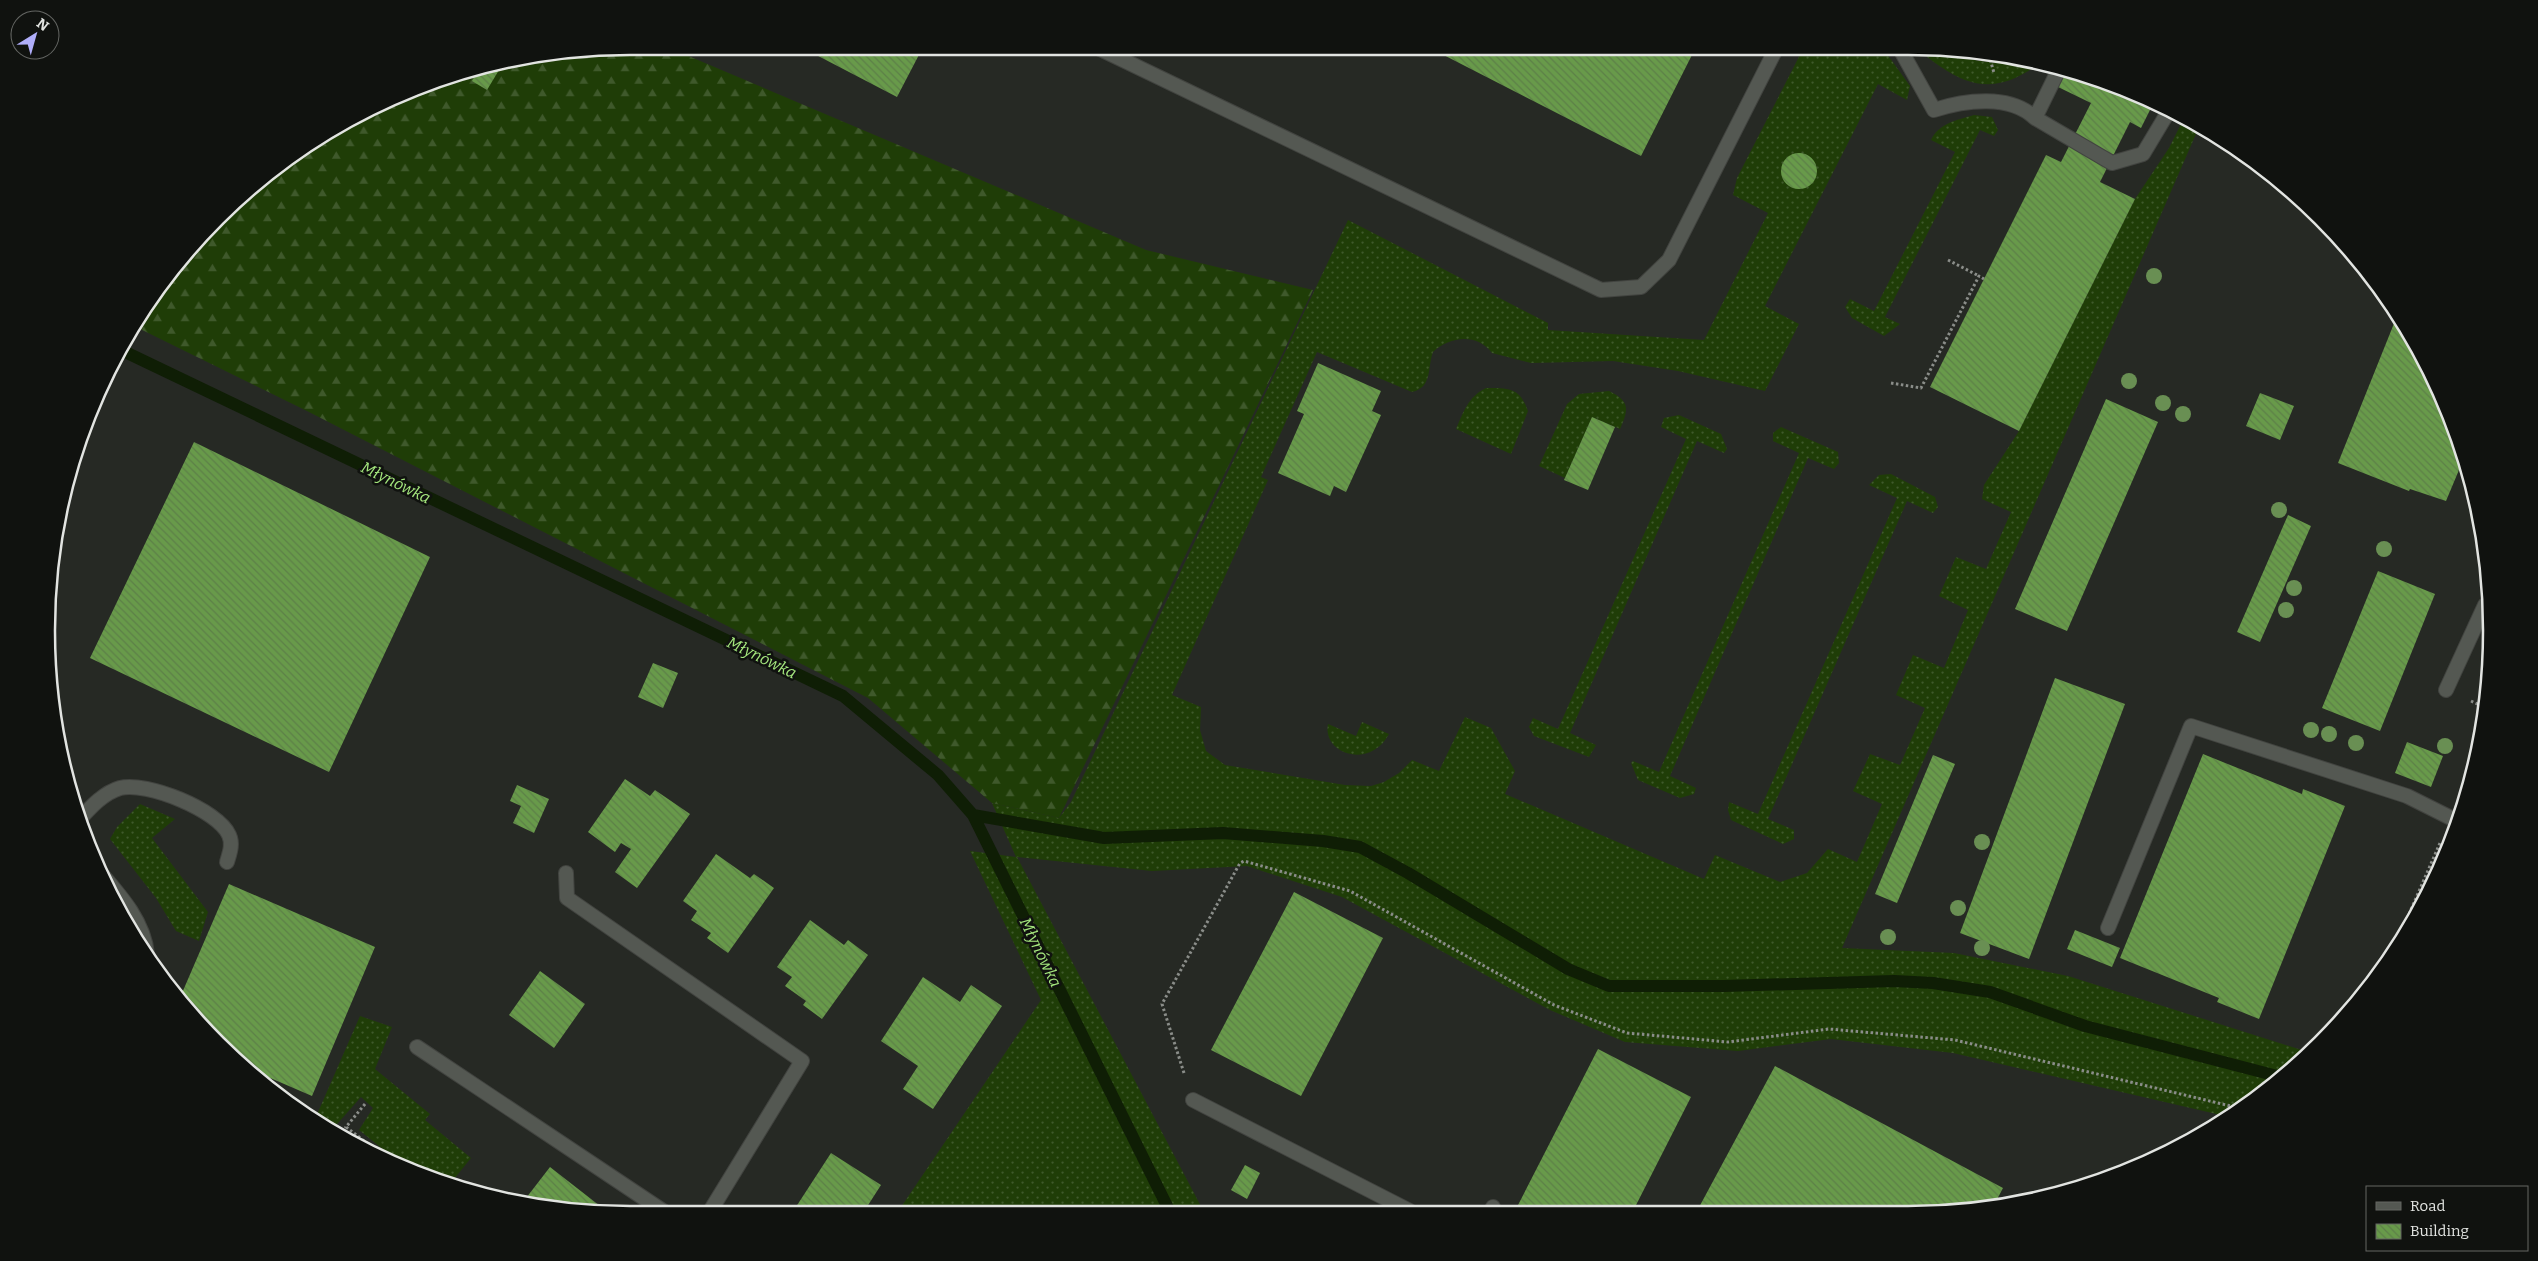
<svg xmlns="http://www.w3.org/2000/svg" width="2538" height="1261" font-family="Bitter,serif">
  <defs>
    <pattern id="grass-dots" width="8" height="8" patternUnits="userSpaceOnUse" patternTransform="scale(1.25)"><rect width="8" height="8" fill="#1f3d07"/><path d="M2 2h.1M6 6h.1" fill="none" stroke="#3f592b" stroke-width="1.8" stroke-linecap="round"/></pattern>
    <pattern id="forest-firs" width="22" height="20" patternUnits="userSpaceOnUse" patternTransform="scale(1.25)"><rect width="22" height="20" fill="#1f3d07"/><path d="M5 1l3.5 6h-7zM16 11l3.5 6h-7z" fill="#3f592b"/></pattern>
    <pattern id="building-back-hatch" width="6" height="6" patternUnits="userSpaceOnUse" patternTransform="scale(1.25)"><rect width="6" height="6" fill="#689a4a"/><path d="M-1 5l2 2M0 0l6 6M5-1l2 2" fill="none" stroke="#5d8048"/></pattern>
  </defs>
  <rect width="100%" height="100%" fill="#262924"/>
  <path fill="url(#grass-dots)" d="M1804,47H1882L1910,86L1907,100L1878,84L1765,306L1799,324L1765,391L1678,371L1613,361L1531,363L1492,353C1477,333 1450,336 1433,352C1427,368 1433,387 1412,392L1317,352L1261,477L1268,480L1172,695L1201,707L1200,730L1206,751L1225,765L1345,785L1371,786L1384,782L1399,773L1412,760L1439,771L1465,717L1491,728L1515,771L1505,794L1704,879L1715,855L1780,882L1807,873L1828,849L1857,862L1882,804L1853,791L1870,754L1900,765L1925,708L1896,695L1913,655L1944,668L1968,610L1939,596L1956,557L1986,569L2011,512L1982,499L1984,485L2019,431L2135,199L2169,148L2184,118L2199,127L1842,948L1954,953L2068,976L2308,1052L2263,1094L2225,1116L1953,1053L1831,1039L1738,1051L1625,1042L1550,1010L1342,897L1247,866L1152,871L1017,857L1204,1212L897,1213L1041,1000L970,851L1016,857L992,803L1059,818L1071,802L1348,220L1548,323V330L1704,340L1768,213L1733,195L1737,178Z
    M1916,47H1945L1974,60L1996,63L2009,58L2040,63C2005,89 1977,92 1941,67C1932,61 1924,55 1916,47Z
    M1974,115L1992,117L1998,130L1994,136L1980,130L1885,317L1900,324L1884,336L1852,318L1845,307L1850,299L1874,311L1955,152L1931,140C1939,123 1957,120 1974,115Z
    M1486,388C1510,388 1520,388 1528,411L1511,454L1456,429C1464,411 1468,397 1486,388Z
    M1609,391C1630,401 1629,409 1620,429L1592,417L1565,478L1539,466L1567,404L1579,394Z
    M1679,415L1721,434L1727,449L1724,453L1697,441L1570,733L1596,745L1589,757L1534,736L1529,727L1533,718L1558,729L1686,439L1661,427L1664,418Z
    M1781,427L1838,452L1839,463L1834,469L1808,458L1670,776L1696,788L1694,794L1680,798L1638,780L1631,763L1633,761L1659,772L1799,453L1773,441V433Z
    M1891,474L1935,497L1938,507L1933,513L1907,501L1768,819L1794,830V839L1783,844L1731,820L1728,810L1729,802L1758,814L1897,498L1869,485L1879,475Z
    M1362,722L1389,734C1370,770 1322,754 1328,724L1356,736Z
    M140,804L175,819L152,838L208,912L199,941L176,931L156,898L110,839L117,827Z
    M360,1016L392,1027L375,1069L430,1114L425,1120L471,1158L450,1184L405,1167L359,1130L373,1108L361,1097L331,1131L304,1115L315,1119Z"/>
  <path fill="url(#forest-firs)" d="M631,46H665L1146,250L1313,290L1059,818L992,803L868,698L307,411L134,326L145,306L191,245L275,167L339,124L442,77L517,57Z"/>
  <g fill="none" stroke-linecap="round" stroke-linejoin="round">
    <path stroke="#0f1e05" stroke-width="12" d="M121,350L843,696L938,775L973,815L1170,1212
      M973,815L1104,838L1223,833L1323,841L1360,847L1408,873L1568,969L1609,986H1724L1894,981L1933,983L1990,992L2085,1026L2281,1077"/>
  </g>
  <path fill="url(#building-back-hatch)" d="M799,46L917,47L922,49L897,97Z
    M1428,47H1696L1641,156Z
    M490,65L499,70L487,90L472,81L480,67Z
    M2067,69L2154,102L2141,128L2130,122L2100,182L2135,199L2019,431L1930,387L2046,155L2061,162L2091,103L2058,87Z
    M1781 171a18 18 0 1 1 36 0a18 18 0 1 1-36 0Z
    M2397,316L2413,338L2461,442L2464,458L2446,501L2410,489L2409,491L2338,463Z
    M1318,363L1381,391L1372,411L1381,415L1346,492L1334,486L1330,496L1278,473L1304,414L1297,411Z
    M2260,393L2294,406L2280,440L2246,426Z
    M2106,399L2158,422L2067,631L2015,609Z
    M1592,417L1615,427L1588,490L1564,480Z
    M194,442L430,557L329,772L90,658Z
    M2288,515L2311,526L2260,642L2237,632Z
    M2378,571L2435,594L2380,731L2322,708Z
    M653,663L678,673L663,708L638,697Z
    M2055,678L2125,704L2029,959L1960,933Z
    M2407,742L2443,756L2431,787L2395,773Z
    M2203,754L2302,794L2303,789L2345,806L2259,1019L2217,1002L2219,998L2120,958Z
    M1933,755L1955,764L1897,903L1875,894Z
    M625,779L650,796L655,790L690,814L637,888L615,872L631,849L621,843L615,852L588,832Z
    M517,785L549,799L534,833L513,823L521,806L510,801Z
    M716,854L750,878L754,874L774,888L728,953L707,938L711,933L691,920L697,911L683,901Z
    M229,884L375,947L312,1096L247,1068L218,1044L179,1000Z
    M1294,892L1383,938L1301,1096L1211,1050Z
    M810,920L844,945L848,940L868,955L822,1019L803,1005L806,1001L785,986L792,977L777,967Z
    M2075,930L2120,948L2112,967L2067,949Z
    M540,971L585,1004L554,1048L509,1015Z
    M923,977L960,1002L971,985L1002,1006L933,1109L903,1089L918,1066L881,1041Z
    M1598,1049L1691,1097L1633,1211H1525L1517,1207Z
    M1775,1066L2003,1188L1993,1207L1983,1210L1697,1211Z
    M831,1153L881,1185L863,1213H792Z
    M1245,1165L1260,1173L1247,1199L1231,1190Z
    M550,1167L609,1213L593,1214L523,1202Z"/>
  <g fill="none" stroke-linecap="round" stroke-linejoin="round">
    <defs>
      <path id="service" d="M1096,47L1601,290L1641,287L1669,260L1777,47
        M1899,47L1934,110C1965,100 2010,94 2035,118L2112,163L2143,154L2170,109
        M2035,118L2060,67
        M2446,690L2485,605L2488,604
        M566,873L567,898L802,1061L709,1213
        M2108,928L2191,726L2407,796L2457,821
        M417,1047L666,1213
        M1193,1100L1410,1211
        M1491,1211L1493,1207"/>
      <path id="minor" d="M78,821C90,808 103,793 120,788C146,781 218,810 229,835C233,844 230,852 227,862
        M99,871C119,894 144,921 147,954"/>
    </defs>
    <use href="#service" stroke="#424440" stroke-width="16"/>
    <use href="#minor" stroke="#424440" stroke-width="16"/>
    <path stroke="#8a8d89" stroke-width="3" stroke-dasharray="2.5 2.5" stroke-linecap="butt" d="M1989,55L1994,73
      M1948,260L1979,276
      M1891,383L1921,388L1979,276L1984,279
      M2471,701L2484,707
      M2464,792L2473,773
      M2399,937L2440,843
      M1184,1073L1162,1004L1240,863L1244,861L1350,891L1554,1005L1627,1033L1728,1042L1829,1029L1955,1040L2239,1108
      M365,1104L346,1127L390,1161
      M339,1136L346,1127"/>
    <use href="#service" stroke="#545852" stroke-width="14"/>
    <use href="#minor" stroke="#545852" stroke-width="14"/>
  </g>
  <g fill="#698f53">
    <circle cx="2154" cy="276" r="8"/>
    <circle cx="2129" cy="381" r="8"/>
    <circle cx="2163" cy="403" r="8"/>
    <circle cx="2183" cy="414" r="8"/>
    <circle cx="2279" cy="510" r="8"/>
    <circle cx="2384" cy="549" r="8"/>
    <circle cx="2294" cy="588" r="8"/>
    <circle cx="2286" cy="610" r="8"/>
    <circle cx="2311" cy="730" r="8"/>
    <circle cx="2329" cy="734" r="8"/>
    <circle cx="2356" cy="743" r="8"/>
    <circle cx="2445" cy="746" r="8"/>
    <circle cx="1982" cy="842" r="8"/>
    <circle cx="1958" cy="908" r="8"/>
    <circle cx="1888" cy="937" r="8"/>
    <circle cx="1982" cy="948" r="8"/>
  </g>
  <g text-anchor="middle" stroke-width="5" stroke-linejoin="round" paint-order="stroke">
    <g font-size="16" font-style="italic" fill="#a5e87e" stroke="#10120f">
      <text transform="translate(396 482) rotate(26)" y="6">Młynówka</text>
      <text transform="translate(762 657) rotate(26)" y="6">Młynówka</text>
      <text transform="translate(1041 952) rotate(64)" y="6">Młynówka</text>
    </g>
  </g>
  <path d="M0 0H2538V1261H0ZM630 55H1908A575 575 0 0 1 2483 630V631A575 575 0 0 1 1908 1206H630A575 575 0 0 1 55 631V630A575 575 0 0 1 630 55Z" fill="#10120f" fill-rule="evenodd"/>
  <path fill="none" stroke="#e2e4e1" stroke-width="2.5" d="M630 55H1908A575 575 0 0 1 2483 630V631A575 575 0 0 1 1908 1206H630A575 575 0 0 1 55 631V630A575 575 0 0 1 630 55Z"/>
  <rect x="2366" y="1186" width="162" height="65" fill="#10120f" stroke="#646663"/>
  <rect x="2376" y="1202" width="25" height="8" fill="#545852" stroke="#646663"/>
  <text x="2410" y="1211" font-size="15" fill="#e2e4e1">Road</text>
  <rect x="2376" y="1224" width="25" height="15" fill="url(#building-back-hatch)" stroke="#646663"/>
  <text x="2410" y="1236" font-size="15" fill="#e2e4e1">Building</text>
  <g transform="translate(35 35) rotate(37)"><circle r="24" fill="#10120f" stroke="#646663"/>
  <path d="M0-4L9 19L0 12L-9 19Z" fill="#b0aefa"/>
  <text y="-8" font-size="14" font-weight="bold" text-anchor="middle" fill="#e2e4e1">N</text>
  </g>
</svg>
